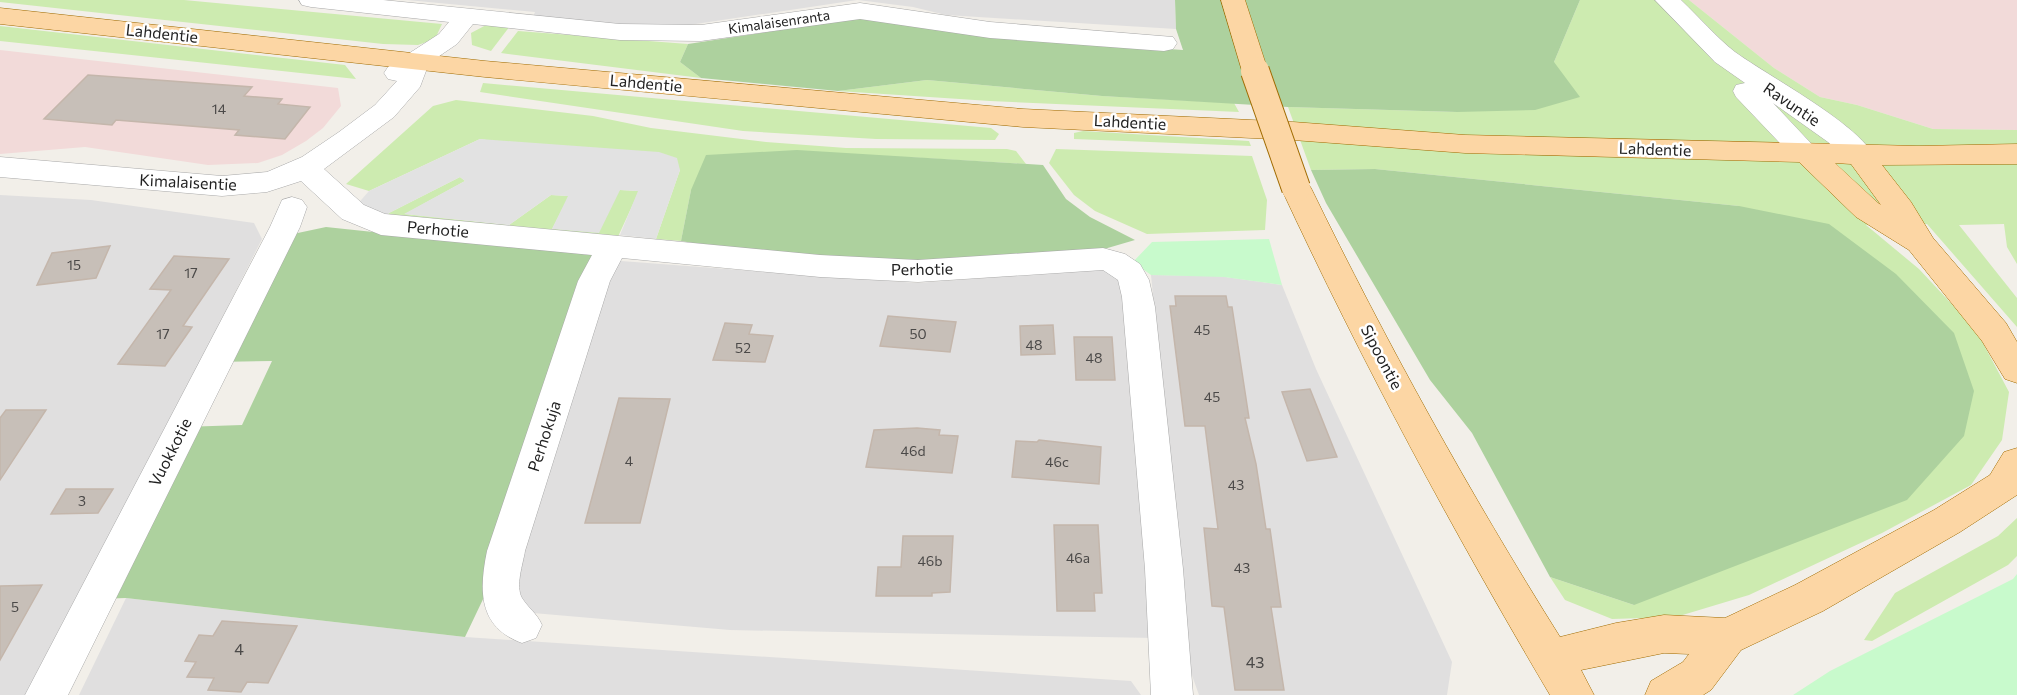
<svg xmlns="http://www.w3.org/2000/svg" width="2017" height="695" font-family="Commissioner,sans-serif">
  <rect width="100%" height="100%" fill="#f2efe9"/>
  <path fill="#e0dfdf" d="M407,0H857L669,28L532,20L535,12Z
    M858,0H1175L1176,29L946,15L913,7Z
    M0,195L91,200L254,223L262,239L32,695H0Z
    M621,261L917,283L1108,269L1129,292L1155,638L730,630L533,613L520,600L517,555L603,280Z
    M1151,275L1218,276L1282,285L1316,369L1452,662L1447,695H1199L1189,667Z
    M126,598L465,637L1131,681L1141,695H79Z"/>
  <path fill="#f2dad9" d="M1689,0H2017V130L1933,129L1857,105L1820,97L1774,68Z
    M0,50L338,88L341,106L323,128L306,141L282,155L258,163L208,165L85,147L0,154Z"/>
  <path fill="#cdebb0" d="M0,0H184L442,24L435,39L418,45L383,44L0,2Z
    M1580,0H1689L1774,68L1820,97L1857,105L1933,129L2017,130V264L2007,247L2004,224L1959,225L2017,298V327L1927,224L1866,225L1919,269L1976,330L2009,392L2002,440L1971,485L1882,533L1749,595L1676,617L1612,619L1565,600L1550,577L1634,605L1739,206L1375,169L1311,170L1288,107L1457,112L1554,62Z
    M488,24L510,26L491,51L472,45L471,33Z
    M0,26L345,65L356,79L0,41Z
    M518,31L688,44L680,62L701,78L501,53Z
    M927,80L1102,96L1234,103L1239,112L990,101L838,91Z
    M483,83L991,128L999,134L995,140L876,139L743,131L480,92Z
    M456,100L593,116L651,128L766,142L846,148L1007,149L1016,151L1026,164L905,157L691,190L681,241L656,239L680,170L480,139L369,191L346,184L433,106Z
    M1083,131L1249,141L1251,146L1074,139V133Z
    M1056,149L1252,156L1267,200L1265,230L1147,234L1095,211L1074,195L1049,163Z
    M460,177L465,181L405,214L509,225L551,195L569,196L552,229L620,190L639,191L616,241L384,219L389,213Z
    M2017,518V556L2008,565L1872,641L1864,640L1895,593L1998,536Z"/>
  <path fill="#add19e" d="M1175,0H1580L1554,62L1580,97L1535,110L1457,112L1288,107L1102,96L927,80L838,91L701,78L680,62L688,44L860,18L987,37L1183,50L1176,29Z
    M797,150L1043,165L1066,199L1090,217L1135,240L1094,252L909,264L729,249L681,241L691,190L706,155Z
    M1375,169L1739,206L1829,224L1896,274L1954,333L1974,391L1964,436L1907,500L1634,605L1550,577L1472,433L1430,380L1326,203L1311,170Z
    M326,227L601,256L506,551L465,637L126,598L95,599L183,427L242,425L272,361L216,362L279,237Z"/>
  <path fill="#c8facc" d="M1269,239L1282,285L1224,277L1151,275L1133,262L1152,242Z
    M2017,574V695H1793L1830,671L2013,579Z"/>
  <path fill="#e2e2e2" d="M480,139L659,152L677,158L680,170L656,239L620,235L638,191L620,190L599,233L552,229L568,196L551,195L509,225L404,214L465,181L460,177L389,213L384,219L355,207L369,191Z"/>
  <path fill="#c7bfb8" stroke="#c4b6ab" stroke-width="1.5" d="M88,75L252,87L244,96L282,99L278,104L310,107L285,139L235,135L239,130L116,120L112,125L44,119Z
    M110,246L96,278L37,285L52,253Z
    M174,256L229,259L183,326L192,327L165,366L118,364L171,290L150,289Z
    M1175,296H1226L1228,307H1232L1249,418H1245L1256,464L1266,529H1270L1281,607H1271L1284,690H1235L1224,607L1212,606L1204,528L1218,529L1205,426H1185L1170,306H1176Z
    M888,316L956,322L950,352L880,346Z
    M725,323L752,325L749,334L773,336L765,362L713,360Z
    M1053,325L1055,354L1021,355L1020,326Z
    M1074,337H1112L1115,380H1076Z
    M1310,389L1337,457L1307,461L1282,392Z
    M619,398L670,399L640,523H585Z
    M6,410H46L0,480V418Z
    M917,428L940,430L939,435L958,436L952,473L866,467L874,430Z
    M1039,440L1101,447L1099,484L1012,477L1016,441L1037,442Z
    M66,489H113L98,513L51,514Z
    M1054,525H1098L1102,593H1094L1095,611H1057Z
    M903,536H953L950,592L932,593V596H876L878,567H901Z
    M42,585L0,660V586Z
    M222,621L297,626L268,683L247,682L241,692L208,690L214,678L187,677L196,662L185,661L199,635L213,636Z"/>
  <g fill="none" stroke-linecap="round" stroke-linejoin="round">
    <defs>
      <path id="minor" d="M299,0H383L620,24L701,25L860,3L990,22L1173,37L1177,43L1173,49L1164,51L990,38L860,19L701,41L620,40L473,24L457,44L429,63L420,87L394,117L324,169L364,205L385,214L820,255L918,260L1103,248L1125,254L1140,264L1149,280L1155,307L1183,569L1193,695H1151L1145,569L1122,297L1118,280L1103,270L918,282L820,277L622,258L610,281L525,551C523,564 515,586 522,598C529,609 536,612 542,625L536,638L522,643C478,627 479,590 487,551L578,281L592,255L381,235L342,219L301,181L267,192L222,196L0,177V157L222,176L267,172L302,157L339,132L375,105L397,81L388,79L384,73L388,67L439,34L449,22L311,7L302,5Z
        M1655,0H1681C1699,17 1716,37 1735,52C1770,77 1853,121 1873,154L1869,161L1859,164L1849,161L1828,142L1773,103L1820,153L1816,160L1806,162L1796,160L1736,97L1733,91L1736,85L1745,83L1715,62Z
        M292,197L302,200L307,207L300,227L68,695H25L270,227L282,200Z"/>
      <path id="major" d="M1221,0H1245L1268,71L1264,77L1255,79L1246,77L1242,71Z
        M0,8L485,61L1023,109L1293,122L1465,135L1918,146L2017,144V164L1882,165L1911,202L1933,238L2006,323L2017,342V383L2005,379L1982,341L1909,250L1856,217L1799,162L1465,153L1293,140L1023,127L485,77L0,24ZM1835,163L1851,164L1881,205L1878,203Z
        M1296,178L1306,181L1311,188C1386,342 1469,492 1560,637L1616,623L1664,615L1725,618L1795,585L1934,510L1990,475L2004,452L2017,448V495L1960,532L1823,611L1741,650L1711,690L1703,695H1645L1651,681L1683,662L1689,654L1664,653L1581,670L1594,695H1550C1453,531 1362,362 1281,188L1286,181Z"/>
    </defs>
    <use href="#minor" stroke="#a9a9a9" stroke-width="1"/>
    <use href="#major" stroke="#a06b00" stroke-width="1"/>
    <use href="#minor" fill="#fff" fill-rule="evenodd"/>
    <use href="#major" fill="#fcd6a4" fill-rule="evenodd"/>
    <defs>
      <path id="major-bridge" d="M1255,71L1296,188"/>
    </defs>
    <use href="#major-bridge" stroke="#a06b00" stroke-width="30" stroke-linecap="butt"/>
    <use href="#major-bridge" stroke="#fcd6a4" stroke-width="28"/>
  </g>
  <g text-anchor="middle" stroke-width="5" stroke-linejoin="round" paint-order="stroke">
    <g font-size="14" fill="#222" stroke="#fff">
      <text transform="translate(779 22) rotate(-8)" y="5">Kimalaisenranta</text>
    </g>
    <g font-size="14" fill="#4b4948">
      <text x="219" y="114">14</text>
      <text x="74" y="270">15</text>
      <text x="191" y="278">17</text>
      <text x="1202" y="335">45</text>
      <text x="163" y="339">17</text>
      <text x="918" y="339">50</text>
      <text x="1034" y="350">48</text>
      <text x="743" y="353">52</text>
      <text x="1094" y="363">48</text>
      <text x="1212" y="402">45</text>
      <text x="913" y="456">46d</text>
      <text x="629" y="466">4</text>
      <text x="1057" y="467">46c</text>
      <text x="1236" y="490">43</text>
      <text x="82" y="506">3</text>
      <text x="1078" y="563">46a</text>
      <text x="930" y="566">46b</text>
      <text x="1242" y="573">43</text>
      <text x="15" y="612">5</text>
    </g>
    <g font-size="16" fill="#222" stroke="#fff">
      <text transform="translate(162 33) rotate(6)" y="6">Lahdentie</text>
      <text transform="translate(646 83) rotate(5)" y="6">Lahdentie</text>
      <text transform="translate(1792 104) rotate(34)" y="6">Ravuntie</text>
      <text transform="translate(1130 122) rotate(3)" y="6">Lahdentie</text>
      <text transform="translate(1655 149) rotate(2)" y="6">Lahdentie</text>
      <text transform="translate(188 182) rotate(3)" y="6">Kimalaisentie</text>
      <text transform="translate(438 229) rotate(5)" y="6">Perhotie</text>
      <text transform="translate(922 269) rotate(-1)" y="6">Perhotie</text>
      <text transform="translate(1382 357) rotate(62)" y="6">Sipoontie</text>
      <text transform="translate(544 436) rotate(-72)" y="6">Perhokuja</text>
      <text transform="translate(170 452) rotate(-63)" y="6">Vuokkotie</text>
    </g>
    <g font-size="16" fill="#4b4948">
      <text x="239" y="655">4</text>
      <text x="1255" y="668">43</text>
    </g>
  </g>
</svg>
